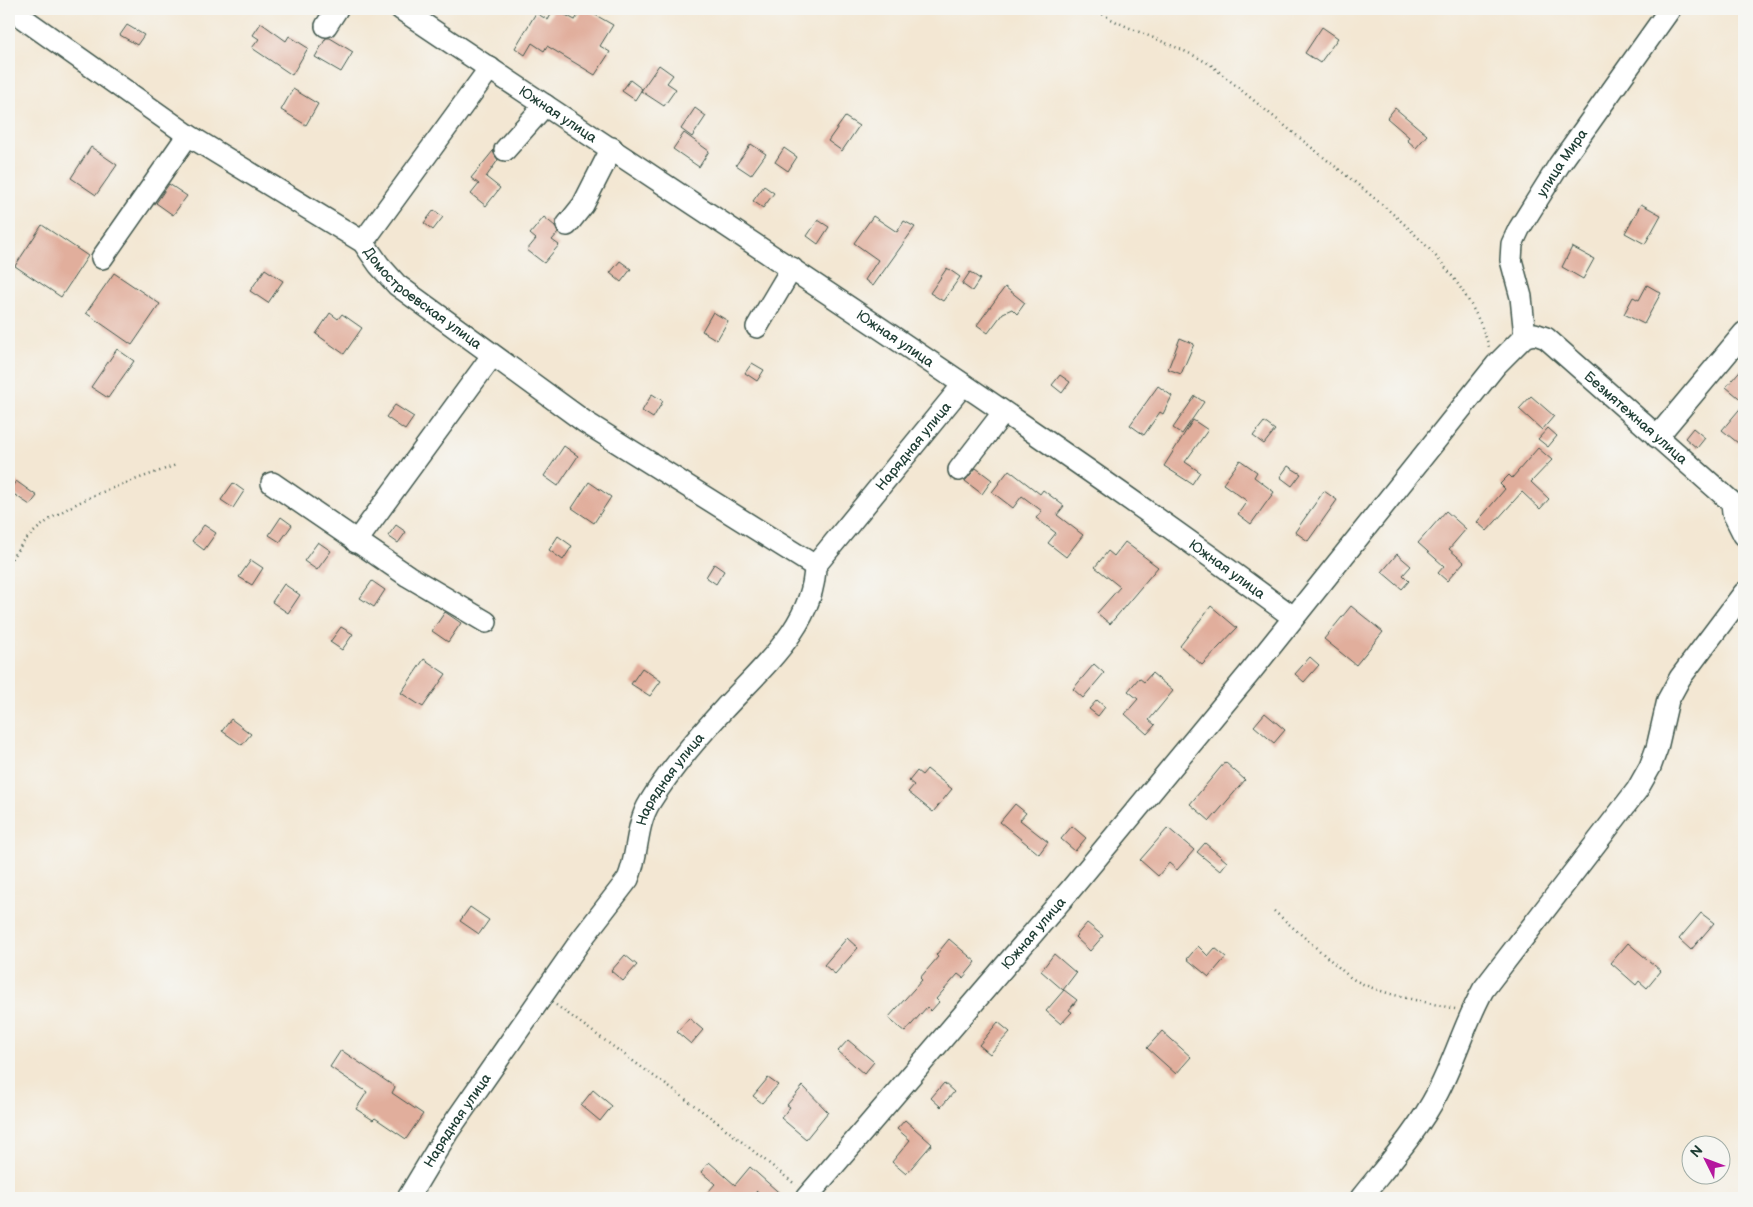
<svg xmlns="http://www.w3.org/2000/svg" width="1753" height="1207" font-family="'Balsamiq Sans',sans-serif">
  <rect width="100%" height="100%" fill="#f6f6f2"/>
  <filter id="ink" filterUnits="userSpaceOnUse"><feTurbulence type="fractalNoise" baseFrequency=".02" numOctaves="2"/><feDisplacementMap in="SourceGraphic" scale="10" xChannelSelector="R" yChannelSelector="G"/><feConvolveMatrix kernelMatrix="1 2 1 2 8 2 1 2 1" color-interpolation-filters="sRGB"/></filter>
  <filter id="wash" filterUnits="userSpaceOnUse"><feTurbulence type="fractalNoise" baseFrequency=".0096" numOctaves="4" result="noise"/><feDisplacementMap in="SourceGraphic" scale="20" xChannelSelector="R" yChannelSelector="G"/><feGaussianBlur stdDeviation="1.12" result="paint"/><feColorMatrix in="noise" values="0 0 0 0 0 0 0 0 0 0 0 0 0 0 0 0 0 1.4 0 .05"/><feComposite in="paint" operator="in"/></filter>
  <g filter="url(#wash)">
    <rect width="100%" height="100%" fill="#f3e7d3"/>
    <g id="blocks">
      <path fill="#e1ae9c" d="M554,9L575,20L582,9H585L613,25L600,46L610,52L595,75L547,46L544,51L532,43L525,55L515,48L536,13L548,20Z
        M261,23L286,41L289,36L308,48L292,75L252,48L259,39L253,35Z
        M127,25L144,35L137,45L120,35Z
        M1322,27L1338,38L1320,63L1305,53Z
        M326,38H330L353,52L341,72L315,57Z
        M659,65L673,75L667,83L676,89L664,106L641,91Z
        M630,80L642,89L635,100L622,91Z
        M293,89L318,104L306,125L281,110Z
        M695,108L706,116L692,137L681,129Z
        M1395,108L1427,135L1416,148L1407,140L1409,137L1387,118Z
        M845,117L859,126L842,151L828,141Z
        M684,133L709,151L699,167L673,149Z
        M751,144L766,154L751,175L736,165Z
        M91,147L117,165L96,195L71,178Z
        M784,148L797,157L788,171L775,162Z
        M493,151L498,160L486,177L500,188L486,206L471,194L479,184L471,178Z
        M169,184L187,196L173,215L156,203Z
        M764,186L774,193L763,208L753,201Z
        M1641,204L1661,215L1645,244L1625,233Z
        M434,210L443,217L433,230L424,223Z
        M873,216L897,232L904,221L915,227L873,286L865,280L878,260L854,243Z
        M544,217L555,226L558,233L552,240L559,245L544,263L527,250L536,239L530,234Z
        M818,220L829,227L818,244L807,236Z
        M42,225L88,256L61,297L15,266Z
        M1572,247L1594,259L1583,279L1562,267Z
        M620,261L631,269L621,282L610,273Z
        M947,268L960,277L943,301L930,293Z
        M265,269L283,281L268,303L250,291Z
        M970,272L980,279L972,291L962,284Z
        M114,273L160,304L132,345L86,313Z
        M1647,285L1661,293L1644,324L1624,314L1633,297L1639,300Z
        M1005,287L1025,303L1017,314L1012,309L1003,313L988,333L977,325Z
        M713,312L728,321L717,340L702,331Z
        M330,313L338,319L342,314L362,328L344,354L316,334Z
        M1180,338L1194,344L1181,374L1168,369Z
        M117,349L134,361L108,398L91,387Z
        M752,363L764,370L757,381L745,373Z
        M1744,366V402L1726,387Z
        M1060,375L1070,382L1062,393L1052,385Z
        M1158,386L1172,396L1163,414L1160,412L1144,435L1130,425Z
        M652,394L663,401L653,418L642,411Z
        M1195,396L1204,402L1182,434L1173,428Z
        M1531,396L1554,416L1542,430L1519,409Z
        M1744,404V436L1738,443L1722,430Z
        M395,405L414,417L405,430L386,417Z
        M1193,420L1208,430L1185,462L1200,472L1192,484L1164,466Z
        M1264,422L1275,430L1264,444L1253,436Z
        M1548,428L1557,436L1548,447L1538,439Z
        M1693,428L1705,438L1697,448L1685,438Z
        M564,446L578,456L558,486L544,476Z
        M1538,448L1552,460L1531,482L1549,499L1540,509L1522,492L1487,531L1477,522L1505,489L1500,484L1509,475L1512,478Z
        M1240,460L1257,472L1254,477L1274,492L1251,524L1238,514L1247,501L1223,484Z
        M1288,466L1301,474L1292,486L1280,477Z
        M976,468L992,480L982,494L965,481Z
        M1009,470L1040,494L1043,490L1064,506L1057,515L1083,535L1066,557L1048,543L1056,533L1036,518L1042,511L1022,496L1013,508L992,492Z
        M16,481L37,496L30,505L9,491Z
        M589,482L611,497L594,523L572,508Z
        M233,483L244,491L233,508L221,500Z
        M1324,491L1337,500L1308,541L1295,532Z
        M1446,511L1466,529L1449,549L1464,562L1447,581L1438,573L1444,566L1418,543Z
        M281,517L292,525L280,542L269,535Z
        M204,525L216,533L204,550L192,541Z
        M396,525L406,532L398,543L388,536Z
        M558,536L572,546L563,560L549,550Z
        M318,542L331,551L317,570L304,561Z
        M1125,542L1158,567L1110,624L1097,613L1120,587L1095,567L1108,551L1114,556Z
        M1397,554L1411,566L1403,575L1409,581L1402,589L1382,572Z
        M251,560L263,568L252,585L239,577Z
        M714,564L724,571L716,584L706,577Z
        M372,581L385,590L374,607L360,598Z
        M284,584L300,595L288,613L272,602Z
        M1211,606L1237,628L1202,665L1180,646Z
        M1351,606L1383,632L1356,665L1324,639Z
        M445,612L461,623L448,642L432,631Z
        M341,627L353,634L342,650L330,642Z
        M1310,657L1319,665L1304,682L1295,674Z
        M424,659L446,674L423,707L401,693Z
        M1094,664L1104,673L1083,698L1073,689Z
        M642,668L661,681L650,696L631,684Z
        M1152,673L1173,691L1149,720L1155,725L1147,734L1125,714L1138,699L1128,691L1139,678L1144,682Z
        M1097,700L1105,707L1098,716L1089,709Z
        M1265,713L1285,730L1274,743L1254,726Z
        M231,719L251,734L242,745L222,731Z
        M1225,762L1245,780L1210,821L1190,804Z
        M927,769L952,789L933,812L908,792L914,785L909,781L917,771L922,775Z
        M1015,804L1026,813L1020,820L1048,842L1039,854L1000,822Z
        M1072,826L1086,838L1075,851L1061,839Z
        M1168,828L1194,850L1177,870L1169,863L1158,876L1140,860Z
        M1205,843L1227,862L1220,871L1197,852Z
        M470,907L489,920L479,934L460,921Z
        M1701,913L1714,923L1691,950L1679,939Z
        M1087,923L1103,936L1090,951L1075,937Z
        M847,938L858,948L835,974L824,965Z
        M949,939L976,962L963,978L958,974L936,999L939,1002L931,1011L927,1007L905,1032L888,1018L922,980L920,978L938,957L936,955Z
        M1628,943L1661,971L1647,988L1639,981L1636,985L1611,963Z
        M1198,946L1208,956L1215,948L1226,957L1209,977L1187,959Z
        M1054,954L1076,973L1063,990L1041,971Z
        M625,955L637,965L623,981L611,971Z
        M1064,990L1077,1000L1069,1010L1072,1012L1061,1024L1046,1011Z
        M689,1018L703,1030L691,1044L677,1032Z
        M998,1022L1010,1032L990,1054L979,1045Z
        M1162,1031L1191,1057L1176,1074L1147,1048Z
        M848,1040L874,1062L864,1074L838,1051Z
        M341,1050L395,1087L392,1093L423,1114L406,1139L375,1118L373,1120L356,1109L367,1092L330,1067Z
        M768,1078L778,1085L762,1103L753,1096Z
        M944,1083L954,1092L941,1107L931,1098Z
        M803,1086L828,1112L806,1139L781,1118L790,1107L787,1105Z
        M593,1090L612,1106L600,1121L581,1105Z
        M905,1120L932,1144L906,1174L892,1162L910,1140L897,1129Z
        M709,1162L735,1185L750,1167L785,1198H765L757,1191L751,1198H703L715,1184L701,1172Z"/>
    </g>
  </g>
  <g filter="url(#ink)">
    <use href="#blocks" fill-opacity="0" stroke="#3f564c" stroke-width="1"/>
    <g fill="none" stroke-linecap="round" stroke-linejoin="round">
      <defs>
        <g id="minor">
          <path id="s1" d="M10,9L188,135L363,242L379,265L397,285L585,422L815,566"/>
          <path id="s2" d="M401,9C699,210 1004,403 1293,617"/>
          <path d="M326,26L337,9"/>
          <path d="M505,150L545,105"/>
          <path d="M567,225L583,205L612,148"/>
          <path d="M363,242L490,68"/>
          <path d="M102,258L188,135"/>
          <path d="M757,327L792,268"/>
          <path id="s3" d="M1525,336L1521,297L1511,260L1512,244L1519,229L1559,165L1670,9"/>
          <path id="s4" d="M1525,336L1535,334L1546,338L1744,513"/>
          <path d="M1657,437L1744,333"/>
          <path d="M959,470L1003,413"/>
          <path d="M272,483L408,576L486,622"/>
          <path d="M1732,503L1733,513L1744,535"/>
          <path d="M356,542L492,356"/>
          <path id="s5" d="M408,1198L447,1133L581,940L628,879C639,854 635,826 650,802C667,774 700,735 723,710C760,669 814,626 815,566L963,385"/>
          <path id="s6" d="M806,1198L1071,889L1248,675L1496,365L1525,336"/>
          <path d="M1361,1198C1388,1164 1418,1131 1438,1092C1455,1059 1465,1023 1483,990L1637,790L1650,767L1657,748L1668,700L1680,678L1744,593"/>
        </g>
      </defs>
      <use href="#minor" stroke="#3f564c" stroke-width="24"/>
      <path stroke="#3f564c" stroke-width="2.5" stroke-dasharray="1 4" stroke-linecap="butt" d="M1094,9C1131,33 1173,42 1211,65C1248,96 1285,126 1322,156C1388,209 1464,264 1489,347
        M9,563C41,505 119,487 176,465
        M1274,911L1351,978C1383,996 1420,1000 1455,1009
        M556,1005L717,1122L796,1185"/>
      <use href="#minor" stroke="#fff" stroke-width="21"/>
    </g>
  </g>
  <g text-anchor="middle" stroke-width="4" stroke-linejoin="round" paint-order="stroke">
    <g font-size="14" fill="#1f3d34" stroke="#f6f6f2">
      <text dy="5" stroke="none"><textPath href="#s2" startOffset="189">Южная улица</textPath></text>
      <text dy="5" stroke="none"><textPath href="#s3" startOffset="189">улица Мира</textPath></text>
      <text dy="5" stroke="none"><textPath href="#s1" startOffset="506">Домостроевская улица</textPath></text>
      <text dy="5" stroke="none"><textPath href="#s2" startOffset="594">Южная улица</textPath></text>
      <text dy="5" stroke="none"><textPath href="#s4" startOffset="142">Безмятежная улица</textPath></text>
      <text dy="5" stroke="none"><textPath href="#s5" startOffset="916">Нарядная улица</textPath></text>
      <text dy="5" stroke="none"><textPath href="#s2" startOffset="998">Южная улица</textPath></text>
      <text dy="5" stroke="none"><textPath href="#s5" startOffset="498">Нарядная улица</textPath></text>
      <text dy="5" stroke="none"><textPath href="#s6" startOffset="349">Южная улица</textPath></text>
      <text dy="5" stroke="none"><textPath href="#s5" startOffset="92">Нарядная улица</textPath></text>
    </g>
  </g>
  <rect width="1753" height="1207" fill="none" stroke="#f6f6f2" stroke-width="30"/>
  <g transform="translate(1706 1160) rotate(312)"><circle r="24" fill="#f6f6f2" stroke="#a0aca6"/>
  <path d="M0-4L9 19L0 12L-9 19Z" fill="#b5179e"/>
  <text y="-8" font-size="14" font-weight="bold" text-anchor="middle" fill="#1f3d34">N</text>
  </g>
</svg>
